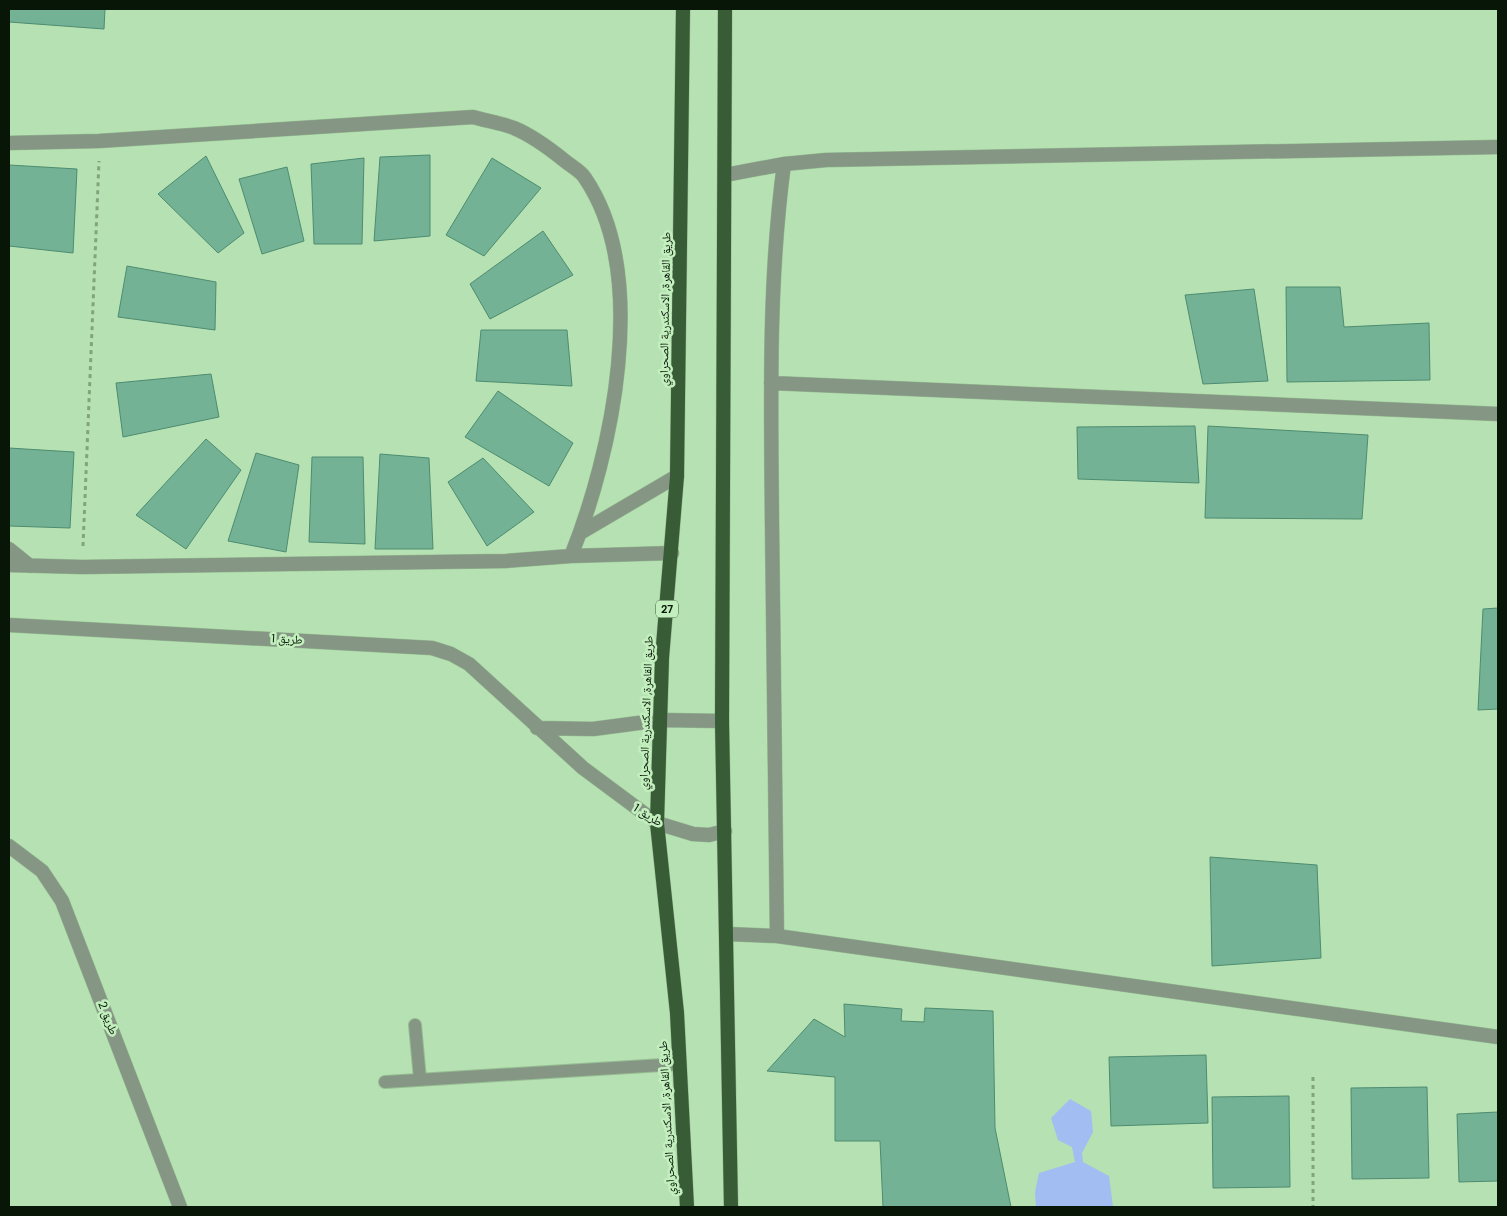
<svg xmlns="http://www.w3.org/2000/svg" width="1507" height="1216" font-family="'DM Sans','Noto Naskh Arabic',sans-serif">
  <rect width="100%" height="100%" fill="#b6e1b2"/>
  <path fill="#a1bdf2" d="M1070,1099L1091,1111L1093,1132L1082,1153L1083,1162L1109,1176L1113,1207H1036L1035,1192L1039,1173L1075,1162L1072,1147L1058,1140L1051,1118Z"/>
  <path fill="#73b294" stroke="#4e8c70" d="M9,9H105L104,29L9,22Z
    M430,155V236L374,241L380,157Z
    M206,156L244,233L218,253L158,194Z
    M364,158L362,244H314L311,164Z
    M492,158L541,188L484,256L446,235Z
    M9,165L77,169L73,253L9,246Z
    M287,167L304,241L262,254L239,179Z
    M543,231L573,275L490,319L470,284Z
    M127,266L216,282L215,330L118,317Z
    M1286,287H1340L1344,327L1429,323L1430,380L1287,382Z
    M1254,289L1268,381L1203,384L1185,295Z
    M481,330H567L572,386L476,381Z
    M211,374L219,417L123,437L116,383Z
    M498,391L573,443L549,486L465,437Z
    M1195,426L1199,483L1078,479L1077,427Z
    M1208,426L1368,435L1362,519L1205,518Z
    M206,439L241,470L186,549L136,515Z
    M9,448L74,452L70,528L9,526Z
    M256,453L299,465L286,552L228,541Z
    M380,454L429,458L433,549H375Z
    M312,457H363L365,544L309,542Z
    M483,458L534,512L487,546L448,482Z
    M1498,608V709L1478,710L1483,609Z
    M1210,857L1317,865L1321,958L1212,966Z
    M844,1004L902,1009L901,1021L924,1022L925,1008L993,1011L995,1128L1011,1207H883L880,1141H835V1077L767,1071L814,1019L845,1037Z
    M1206,1055L1208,1123L1111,1126L1109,1057Z
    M1427,1087L1429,1178L1352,1179L1351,1088Z
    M1289,1096L1290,1187L1213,1188L1212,1097Z
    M1498,1112V1181L1459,1182L1457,1114Z"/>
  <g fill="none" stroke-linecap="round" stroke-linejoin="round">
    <defs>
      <path id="service" d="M415,1025L420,1079
        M385,1082L679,1064"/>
      <path id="minor" d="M9,143L99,141L473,117C487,121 501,123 514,128C533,136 549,148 565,161C571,166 581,171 585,178C651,275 612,454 571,556
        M725,175L784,164L826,160L1498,147
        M771,383L1498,414
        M580,533L677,476
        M9,549L30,566
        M9,565L82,567L506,561L571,556L672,553
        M9,625L432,648L451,654L469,664L583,768L657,823L693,834L709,835L725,831
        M537,728L593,729L661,720L722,721
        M9,846L42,871L62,901L180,1207
        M727,934L777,936L1498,1037
        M777,936C775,799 774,662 772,524C771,404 768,283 784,164"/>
      <path id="trunk" d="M683,9L677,476L662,658L657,823L677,1013L687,1207
        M725,9L722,721L731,1207"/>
    </defs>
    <use href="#service" stroke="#96bc93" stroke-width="14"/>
    <use href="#minor" stroke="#96bc93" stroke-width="15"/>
    <use href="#trunk" stroke="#96bc93" stroke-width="15"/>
    <path stroke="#81a37e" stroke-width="3" stroke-dasharray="4 4" stroke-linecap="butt" d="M83,546L99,161
      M1313,1077V1207"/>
    <use href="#service" stroke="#859784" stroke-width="12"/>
    <use href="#minor" stroke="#859784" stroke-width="14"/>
    <use href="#trunk" stroke="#385c36" stroke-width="14"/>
  </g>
  <g text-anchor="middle" stroke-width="5" stroke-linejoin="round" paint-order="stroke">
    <rect fill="#c3efbf" stroke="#3f573e" stroke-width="1" x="656" y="600.5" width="22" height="17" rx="4"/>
    <g font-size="11" font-weight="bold" fill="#071606">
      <text x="667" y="613">27</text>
    </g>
    <g font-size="12" fill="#071606" stroke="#c3efbf">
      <text transform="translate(665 309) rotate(-89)" y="4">طريق القاهرة, الاسكندرية الصحراوي</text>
      <text transform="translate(287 639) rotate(3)" y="4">طريق 1</text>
      <text transform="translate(646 713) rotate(-88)" y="4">طريق القاهرة, الاسكندرية الصحراوي</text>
      <text transform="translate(648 815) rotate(32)" y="4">طريق 1</text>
      <text transform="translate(108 1018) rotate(69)" y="4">طريق 2</text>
      <text transform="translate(667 1118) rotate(-93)" y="4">طريق القاهرة, الاسكندرية الصحراوي</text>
    </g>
  </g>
  <rect width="1507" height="1216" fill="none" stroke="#071606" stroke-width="20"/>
</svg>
